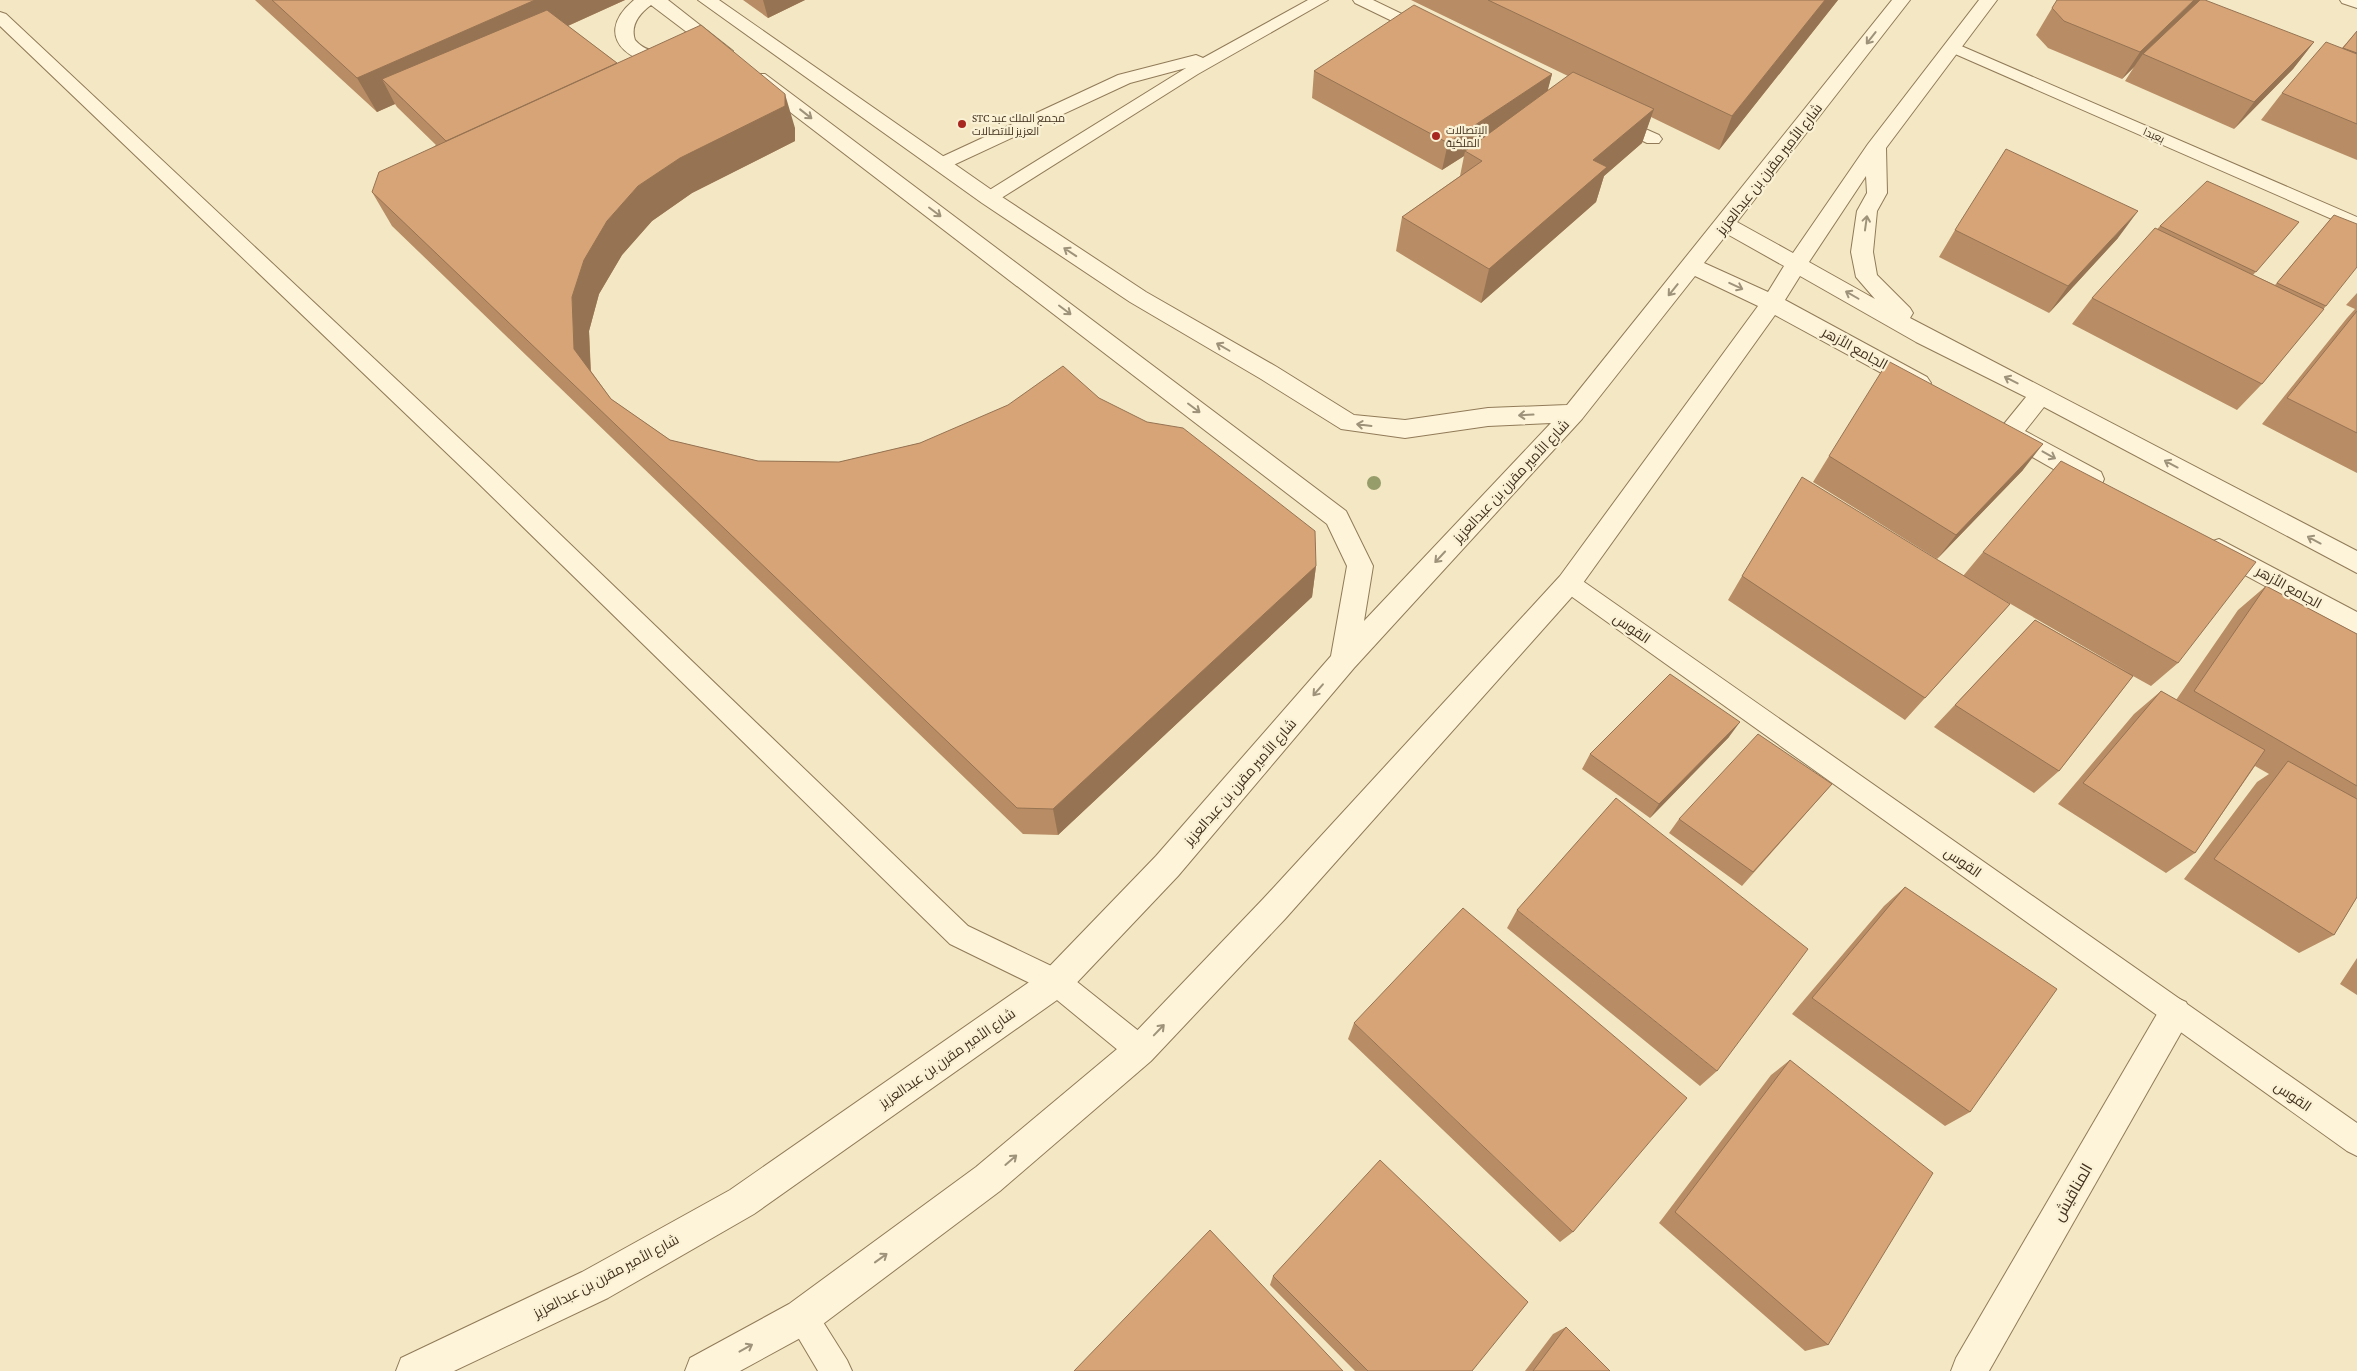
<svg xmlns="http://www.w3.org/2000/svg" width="2357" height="1371" font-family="'Crimson Pro',Cairo,serif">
  <rect width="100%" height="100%" fill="#f4e8c4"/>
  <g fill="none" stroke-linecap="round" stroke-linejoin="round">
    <defs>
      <path id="service" d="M1308,0H1328L1198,74L995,202H983L980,198L983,194L1186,68L1130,83L947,168H935L932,164L935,160L1118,75L1196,55L1203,58Z
        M1353,0H1373L1431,28L1433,31L1431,34H1419L1355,3Z
        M2340,0H2357V8L2342,3Z
        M0,12L6,14L492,469L968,926L1066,973L1150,1040L1154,1050L1150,1060L1140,1064L1130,1060L1046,991L950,944L476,481L0,26Z
        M1952,42L2357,217V230L1946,50L1944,47L1946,44Z
        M1616,116L1659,135L1662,139L1659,143H1647L1610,125L1607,121L1610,117Z
        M1569,574L1577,577L2357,1123V1156L2347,1151L1561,589L1558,583L1561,577Z
        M802,1301L813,1306L847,1360L852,1371H818L786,1317L791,1306Z"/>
      <path id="minor" d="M2175,997L2186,1002L2191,1013L2186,1024L1989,1371H1951L1956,1358L2164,1002Z"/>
      <path id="tertiary" d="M634,0H668L733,51L731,55H717L651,5C639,14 630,25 635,40C649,56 665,50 683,54L685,58L683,62C640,73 586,40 634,0Z
        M698,0H719L996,193L1146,292L1277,367L1354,415L1405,420L1488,408L1567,405L1892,0H1910L1737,222L1793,253L1868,144L1979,0H1997L1886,148L1887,193L1877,211L1873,252L1877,275L1910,308L1913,313L1910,318L2357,551V573L2044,407L2025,431L2101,472L2104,479L2101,486L2092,488L2083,486L1999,438L1995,432L1999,426L2004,424L2026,397L1916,342L1800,276L1785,300L1927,377L1931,383L1927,389L1919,391L1911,389L1775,315L1578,590L1285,919L1151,1061L1000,1191L815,1330L740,1371H685L690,1358L789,1304L976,1167L1129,1039L1263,899L1560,576L1758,306L1695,276L1582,419L1354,668L1178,876L1067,993L754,1214L608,1298L454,1371H396L401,1358L582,1272L730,1190L1045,971L1156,856L1331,656L1347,566L1327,524L751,82L748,78L751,74H765L1346,511L1373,566L1364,621L1551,423L1488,426L1405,438L1341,429L1261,379L1130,302L982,203ZM1866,176L1867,193L1857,211L1851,252L1856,277L1875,299L1809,262ZM1727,234L1784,266L1768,292L1704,263Z
        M2219,539L2357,612V636L2210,556L2206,549L2210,542Z"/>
    </defs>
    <use href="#service" stroke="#917a58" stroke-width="2"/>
    <use href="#minor" stroke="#917a58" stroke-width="2"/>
    <use href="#tertiary" stroke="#917a58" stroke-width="2"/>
    <use href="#service" fill="#fdf4d9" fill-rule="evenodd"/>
    <use href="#minor" fill="#fdf4d9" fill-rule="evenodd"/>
    <use href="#tertiary" fill="#fdf4d9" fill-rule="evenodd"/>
  </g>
  <circle fill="#979d6a" cx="1374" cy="483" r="7"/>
  <path fill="#b88d65" d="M255,0H625L568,26L617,63L795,128V141L692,193L652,221L622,255L599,294L589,331L591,371L611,399L670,440L758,461L839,462L920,443L1099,398L1316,566L1312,597L1058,835L1023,834L392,226L372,192L436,145L397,107L395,104L377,112Z
    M743,0H805L768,18Z
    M1411,0H1838L1719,150L1651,117L1642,143L1604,176L1596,202L1481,303L1396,251L1402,217L1460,176L1464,156L1442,170L1312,98L1314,71L1552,74L1547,91L1568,76Z
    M2052,8L2314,42L2293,69L2234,129L2125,81L2134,67L2122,79L2048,48L2036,35Z
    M2357,31V160L2261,120L2282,93L2342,48Z
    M2334,215L2326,306L2262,384L2237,410L2072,324L2092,298L2160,226L2299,222L2253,275L2275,285Z
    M1955,230L2118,238L2049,313L1939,257Z
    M2357,293V473L2262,424L2347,318L2355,309L2346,305Z
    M1829,456L2023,470L1937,559L1813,482Z
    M1983,552L2178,663L2151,686L2133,676L2059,771L2034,793L1934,727L2035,620L2131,674L1966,578L2010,604L1905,720L1728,600L1742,576H1963Z
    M2266,586L2357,634V897L2334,935L2299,953L2184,879L2257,782L2269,774L2255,766L2195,853L2166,873L2058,804L2134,714L2161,691L2176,700L2238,610Z
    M1729,737L1650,818L1582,769L1590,754Z
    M1832,784L1742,886L1669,833L1679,819Z
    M1905,887L1970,1112L1945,1126L1792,1014L1884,906Z
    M1517,910L1717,1071L1700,1086L1507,928Z
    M2357,958V995L2340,984Z
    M1354,1023L1573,1232L1560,1242L1348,1039Z
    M1790,1060L1828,1345L1805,1351L1659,1223L1771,1075Z
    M1273,1276L1472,1371H1355L1270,1285Z
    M1566,1327L1610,1371H1525L1553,1334Z"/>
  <path fill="#967353" d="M535,0H625L403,100L382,79L395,104L377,112L357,78Z
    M763,0H805L768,18Z
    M1825,0H1838L1719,150L1732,116Z
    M2194,0H2204L2143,54L2134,67L2122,79L2140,52Z
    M2314,42L2293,69L2234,129L2254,102Z
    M1552,74L1545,101L1465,151L1464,156L1442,170L1448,143Z
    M785,94L795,128V141L692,193L652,221L622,255L599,294L589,331L591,382L574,349L572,297L584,260L607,221L638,186L680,158Z
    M1654,109L1642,143L1604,176L1596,202L1481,303L1489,269L1593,160Z
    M2138,211L2118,238L2049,313L2068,286Z
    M2043,444L2023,470L1937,559L1956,535Z
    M1316,566L1312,597L1058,835L1053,809Z
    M1740,722L1729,737L1650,818L1659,804Z"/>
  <path fill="#d6a476" stroke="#967353" d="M272,0H535L357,78Z
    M1488,0H1825L1732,116Z
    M2057,0H2194L2140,52L2064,21L2052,8Z
    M2200,0H2205L2314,42L2254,102L2143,54Z
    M1414,5L1552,74L1448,143L1314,71Z
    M547,10L617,63L446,141L382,79Z
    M701,25L785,94V106L680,158L638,186L607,221L584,260L572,297L574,349L611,399L670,440L758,461L839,462L920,443L1008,405L1063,366L1099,398L1147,422L1183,428L1315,531L1316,566L1053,809L1017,808L372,192L379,172Z
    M2357,31V53L2343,48Z
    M2326,42L2357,54V124L2282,93Z
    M1573,72L1654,109L1593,160L1607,167L1489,269L1402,217L1482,161L1465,151Z
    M2006,149L2138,211L2068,286L1955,230Z
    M2207,181L2299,222L2256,272L2160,226Z
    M2334,215L2357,224V267L2326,306L2277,283Z
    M2155,228L2324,309L2262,384L2092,298Z
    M2357,311V433L2287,398Z
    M1888,361L2043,444L1956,535L1829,456Z
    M2061,461L2256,562L2178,663L1983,552Z
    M1802,477L2010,604L1925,698L1742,576Z
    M2266,586L2357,634V786L2194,691Z
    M2035,620L2133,676L2059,771L1955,705Z
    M1670,674L1740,722L1659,804L1590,754Z
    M2161,691L2265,750L2195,853L2083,783Z
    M1758,734L1832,784L1753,872L1679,819Z
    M2288,761L2357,799V897L2334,935L2214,859Z
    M1616,798L1808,949L1717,1071L1517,910Z
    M1905,887L2057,989L1970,1112L1812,998Z
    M1463,908L1687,1098L1573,1232L1354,1023Z
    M1790,1060L1933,1173L1828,1345L1675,1212Z
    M1380,1160L1528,1302L1472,1371H1368L1273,1276Z
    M1210,1230L1343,1371H1074Z
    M1566,1327L1610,1371H1533Z"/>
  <defs><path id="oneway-shaft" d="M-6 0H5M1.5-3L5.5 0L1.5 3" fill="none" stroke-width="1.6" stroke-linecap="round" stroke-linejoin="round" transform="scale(1.25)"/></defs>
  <g stroke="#9e927b">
    <use href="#oneway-shaft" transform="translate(1871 38) rotate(128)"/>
    <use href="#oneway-shaft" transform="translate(806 114) rotate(38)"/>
    <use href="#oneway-shaft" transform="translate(935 212) rotate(37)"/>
    <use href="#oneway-shaft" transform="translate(1866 223) rotate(-82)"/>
    <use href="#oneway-shaft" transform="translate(1070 252) rotate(-146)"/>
    <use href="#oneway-shaft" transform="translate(1736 286) rotate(25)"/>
    <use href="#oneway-shaft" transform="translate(1673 290) rotate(129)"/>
    <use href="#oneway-shaft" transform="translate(1852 295) rotate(-150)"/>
    <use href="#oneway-shaft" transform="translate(1065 310) rotate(37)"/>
    <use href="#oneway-shaft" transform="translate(1223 347) rotate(-150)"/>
    <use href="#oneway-shaft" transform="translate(2011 380) rotate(-153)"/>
    <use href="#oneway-shaft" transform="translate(1194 408) rotate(37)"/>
    <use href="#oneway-shaft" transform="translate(1526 415) rotate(177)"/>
    <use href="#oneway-shaft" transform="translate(1364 425) rotate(-173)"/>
    <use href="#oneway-shaft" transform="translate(2049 455) rotate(29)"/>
    <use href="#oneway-shaft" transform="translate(2171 464) rotate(-152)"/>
    <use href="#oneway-shaft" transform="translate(2314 540) rotate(-152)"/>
    <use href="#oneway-shaft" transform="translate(1440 557) rotate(133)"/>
    <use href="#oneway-shaft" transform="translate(1318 690) rotate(131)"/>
    <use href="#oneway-shaft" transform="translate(1159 1030) rotate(-46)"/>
    <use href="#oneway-shaft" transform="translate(1011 1160) rotate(-41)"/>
    <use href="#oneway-shaft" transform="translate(881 1258) rotate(-36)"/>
    <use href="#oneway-shaft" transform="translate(746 1348) rotate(-29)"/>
  </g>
  <g fill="#a82720" stroke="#faf1d5" stroke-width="2">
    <circle cx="962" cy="124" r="5"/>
    <circle cx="1436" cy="136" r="5"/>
  </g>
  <g text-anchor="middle" stroke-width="4.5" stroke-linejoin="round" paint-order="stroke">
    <g font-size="11" fill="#40301d" stroke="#faf1d5" text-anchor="start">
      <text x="972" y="122">STC مجمع الملك عبد<tspan x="972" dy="13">العزيز للاتصالات</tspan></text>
      <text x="1446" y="134">الإتصالات<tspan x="1446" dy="13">الملكية</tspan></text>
    </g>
    <g font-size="11" fill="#40301d" stroke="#faf1d5">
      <text transform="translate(2154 135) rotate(24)" y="4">بعبدا</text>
    </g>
    <g font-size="14" fill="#40301d" stroke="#faf1d5">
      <text transform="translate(1769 169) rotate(-52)" y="5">شارع الأمير مقرن بن عبدالعزيز</text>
      <text transform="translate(1855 348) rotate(29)" y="5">الجامع الأزهر</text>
      <text transform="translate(1511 481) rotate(-47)" y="5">شارع الأمير مقرن بن عبدالعزيز</text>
      <text transform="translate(2289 587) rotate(29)" y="5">الجامع الأزهر</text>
      <text transform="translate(1632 628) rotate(35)" y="5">القوس</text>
      <text transform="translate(1240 782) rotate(-49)" y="5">شارع الأمير مقرن بن عبدالعزيز</text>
      <text transform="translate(1963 862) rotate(35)" y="5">القوس</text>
      <text transform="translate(947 1058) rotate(-35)" y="5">شارع الأمير مقرن بن عبدالعزيز</text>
      <text transform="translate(2293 1096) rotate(35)" y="5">القوس</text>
      <text transform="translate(606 1276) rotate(-28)" y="5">شارع الأمير مقرن بن عبدالعزيز</text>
    </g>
    <g font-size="16" fill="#40301d" stroke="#faf1d5">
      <text transform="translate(2072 1192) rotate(-60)" y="6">المناقيش</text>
    </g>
  </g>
</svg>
